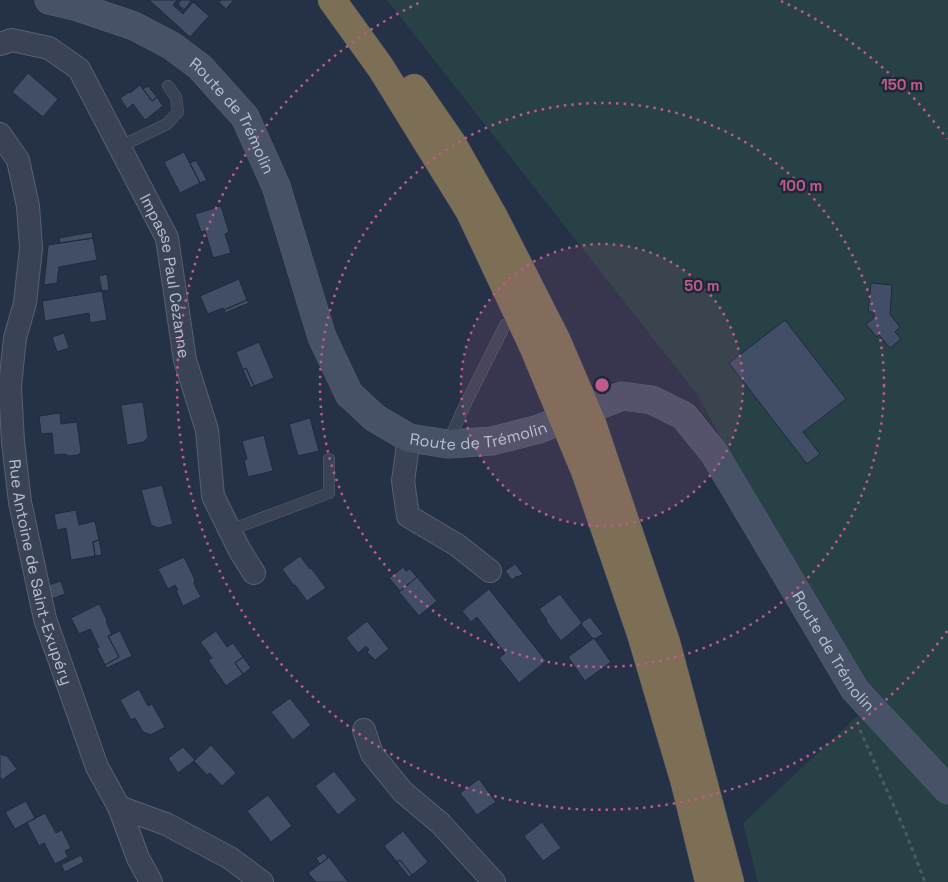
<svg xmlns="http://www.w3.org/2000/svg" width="948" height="882" font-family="'Space Grotesk',sans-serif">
  <rect width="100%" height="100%" fill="#253146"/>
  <path fill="#274147" d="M387,0H948V882H758L743,823L870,704L696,393Z"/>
  <path fill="#414e66" stroke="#202a3c" d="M149,0H177L173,5L183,14L193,2L209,16L190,37Z
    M181,0H190L191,1L184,10L178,4Z
    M221,0H234L226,9L219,2Z
    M28,73L58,99L43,117L12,92Z
    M140,85L152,101L157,97L163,106L145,120L133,104L127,109L120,98L129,92L130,93Z
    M148,86L157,97L152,101L143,89Z
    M184,152L200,183L180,193L164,162Z
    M196,160L207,180L200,183L190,163Z
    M221,206L229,232L225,234L231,253L213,258L205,231L201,232L195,214Z
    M92,232L93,238L60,243L59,238Z
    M93,238L97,260L59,267L57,283L44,285L48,245Z
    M107,274L109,290L102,291L99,276Z
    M239,279L247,300L224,310L223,308L208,314L200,296Z
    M871,283L892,285L890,314L900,327L895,332L901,339L890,348L879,335L877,337L866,324L874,318V312H868Z
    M102,291L107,320L90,323L89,313L45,321L42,301Z
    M247,300L249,303L225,313L224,310Z
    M785,320L846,399L803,432L820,454L807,464L729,363Z
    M64,333L69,348L57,352L52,337Z
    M259,342L274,378L254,386L246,368L243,370L236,352Z
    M246,368L254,386L251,388L243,370Z
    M143,402L148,437L144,442L127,445L121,405Z
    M60,413L61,424L77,422L81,452L78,455L68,456L66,454L54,455L52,433L41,434L39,416Z
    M310,418L319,451L298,456L289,424Z
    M264,435L273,471L248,477L244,460L247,459L242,441Z
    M162,485L173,524L158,528L151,525L141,490Z
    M76,510L79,525L95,521L99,540L93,542L95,556L71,560L66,528L57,530L54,514Z
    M99,540L102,555L95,556L93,542Z
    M300,556L310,569L311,568L326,588L307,601L295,585L294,586L282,569Z
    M184,557L195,580L194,584L201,597L183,606L176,590H178L175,585L168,589L158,569Z
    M515,564L523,574L518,577L517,576L512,580L505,571Z
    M403,567L406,571L410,569L417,577L400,591L389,578Z
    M417,577L437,601L419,616L399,592Z
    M61,581L65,594L52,599L48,585Z
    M489,589L546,661L519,683L499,658L505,653L477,617L471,622L462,611Z
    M560,594L582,623L561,641L546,621L547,620L539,609Z
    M99,604L107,620L106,621L112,635L108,636L119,657L105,665L97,649L99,647L90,629L79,634L71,618Z
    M590,617L603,634L595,639L594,638L593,639L581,624L582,622Z
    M367,621L389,649L375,660L367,652L369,650L366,646L358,653L346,638Z
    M120,631L132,656L107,668L105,665L119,657L108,636Z
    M216,631L227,647L233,643L243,657L235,663L243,674L226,686L208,660L212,658L200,642Z
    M594,638L611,662L585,681L568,657Z
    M243,657L251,668L243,674L235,663Z
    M139,689L148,706L152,704L165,727L151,735L143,732L135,718L131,720L120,700Z
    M290,698L311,725L293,740L271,712Z
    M211,745L236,773L222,786L210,773L207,775L194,761Z
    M183,747L195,760L178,773L168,758Z
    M0,752L2,755L7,756L17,769L2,780L0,777Z
    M334,771L357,800L338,815L315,786Z
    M479,779L496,802L477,815L460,793Z
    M268,795L292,826L271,842L247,811Z
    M26,801L35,818L15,829L5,812Z
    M45,813L56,833L62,830L71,848L65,851L68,857L55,864L44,843L39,846L27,823Z
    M542,822L561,848L543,861L524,836Z
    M403,831L428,862L412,875L400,860L397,862L384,846Z
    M324,853L328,858L320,864L316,858Z
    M81,855L84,862L65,872L61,865Z
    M329,857L348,882H316L308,873Z
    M400,860L412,875L409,877L397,862Z"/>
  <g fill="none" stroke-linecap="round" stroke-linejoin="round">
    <defs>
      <path id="lane" d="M119,147L167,124L178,112L176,97L168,86
        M448,443L463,409L505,325L518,315
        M230,530L329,493V459"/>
      <g id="street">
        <path id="s1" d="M0,44L12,40L49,48L79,69L167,238L185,360L207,430L213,496L240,551L254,573"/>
        <path id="s2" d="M0,134L18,160L28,206L31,248L25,303L15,338L10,386L13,442L20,502L45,619L97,767L119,807L138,858L151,882"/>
        <path d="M409,438L403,481L408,516L457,545L490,571"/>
        <path d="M364,730L372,754L403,792L440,823L494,882"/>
        <path d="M119,807L166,824L230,858L262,882"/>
      </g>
      <g id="secondary">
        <path id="s3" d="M49,0L75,6L134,26L172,46L200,67L245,117L276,186L322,337L349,394L375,418L409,438L448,444L492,441L539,429L622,396L652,400L684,416L714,453L855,690L948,790"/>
      </g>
      <path id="highway" d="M332,0L381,68L470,212L533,346
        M414,88L452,143L495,219L556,339
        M605,462L666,642L730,882
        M585,471L641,634L685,783L709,882"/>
    </defs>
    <use href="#lane" stroke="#586172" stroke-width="12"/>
    <use href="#street" stroke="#586172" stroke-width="24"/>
    <use href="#secondary" stroke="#586172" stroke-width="29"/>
    <use href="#highway" stroke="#414b5c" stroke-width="29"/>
    <path stroke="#455e62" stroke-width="3" stroke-dasharray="4 4" stroke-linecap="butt" d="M860,730L905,831L925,882"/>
    <use href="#lane" stroke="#3a4355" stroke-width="11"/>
    <use href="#street" stroke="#3a4355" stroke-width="22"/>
    <use href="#secondary" stroke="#475268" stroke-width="28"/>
    <use href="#highway" stroke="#7c6f56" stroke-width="28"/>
    <defs>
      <path id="highway-bridge" d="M556,339L592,423L605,462
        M533,346L585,471"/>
    </defs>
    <use href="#highway-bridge" stroke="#414b5c" stroke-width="29" stroke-linecap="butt"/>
    <use href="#highway-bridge" stroke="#7c6f56" stroke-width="28"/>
  </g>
  <circle cx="602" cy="385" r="141" fill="#be5b89" fill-opacity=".12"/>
  <g fill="none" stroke="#be5b89" stroke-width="2.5" stroke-dasharray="2.5 5">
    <circle cx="602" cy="385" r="141"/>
    <circle cx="602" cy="385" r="282"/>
    <path d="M947 631A424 424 0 1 1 423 1M781 1A424 424 0 0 1 947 139"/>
  </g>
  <g text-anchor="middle" stroke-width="5" stroke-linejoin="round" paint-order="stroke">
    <g font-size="16" fill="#b7bfce" stroke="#1e283a">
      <text dy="6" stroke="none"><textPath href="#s3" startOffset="226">Route de Trémolin</textPath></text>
      <text dy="6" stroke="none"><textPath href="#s1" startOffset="314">Impasse Paul Cézanne</textPath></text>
      <text dy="6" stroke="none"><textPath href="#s3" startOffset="676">Route de Trémolin</textPath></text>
      <text dy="6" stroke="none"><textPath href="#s2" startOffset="450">Rue Antoine de Saint-Exupéry</textPath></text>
      <text dy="6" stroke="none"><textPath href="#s3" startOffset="1172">Route de Trémolin</textPath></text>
    </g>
  </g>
  <circle cx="602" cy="385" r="8" fill="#be5b89" stroke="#1e283a" stroke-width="2.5"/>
  <g font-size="15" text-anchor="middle" font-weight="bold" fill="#be5b89" stroke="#1e283a" stroke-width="5" stroke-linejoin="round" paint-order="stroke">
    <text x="902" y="90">150 m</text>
    <text x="801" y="191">100 m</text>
    <text x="702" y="291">50 m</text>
  </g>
</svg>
